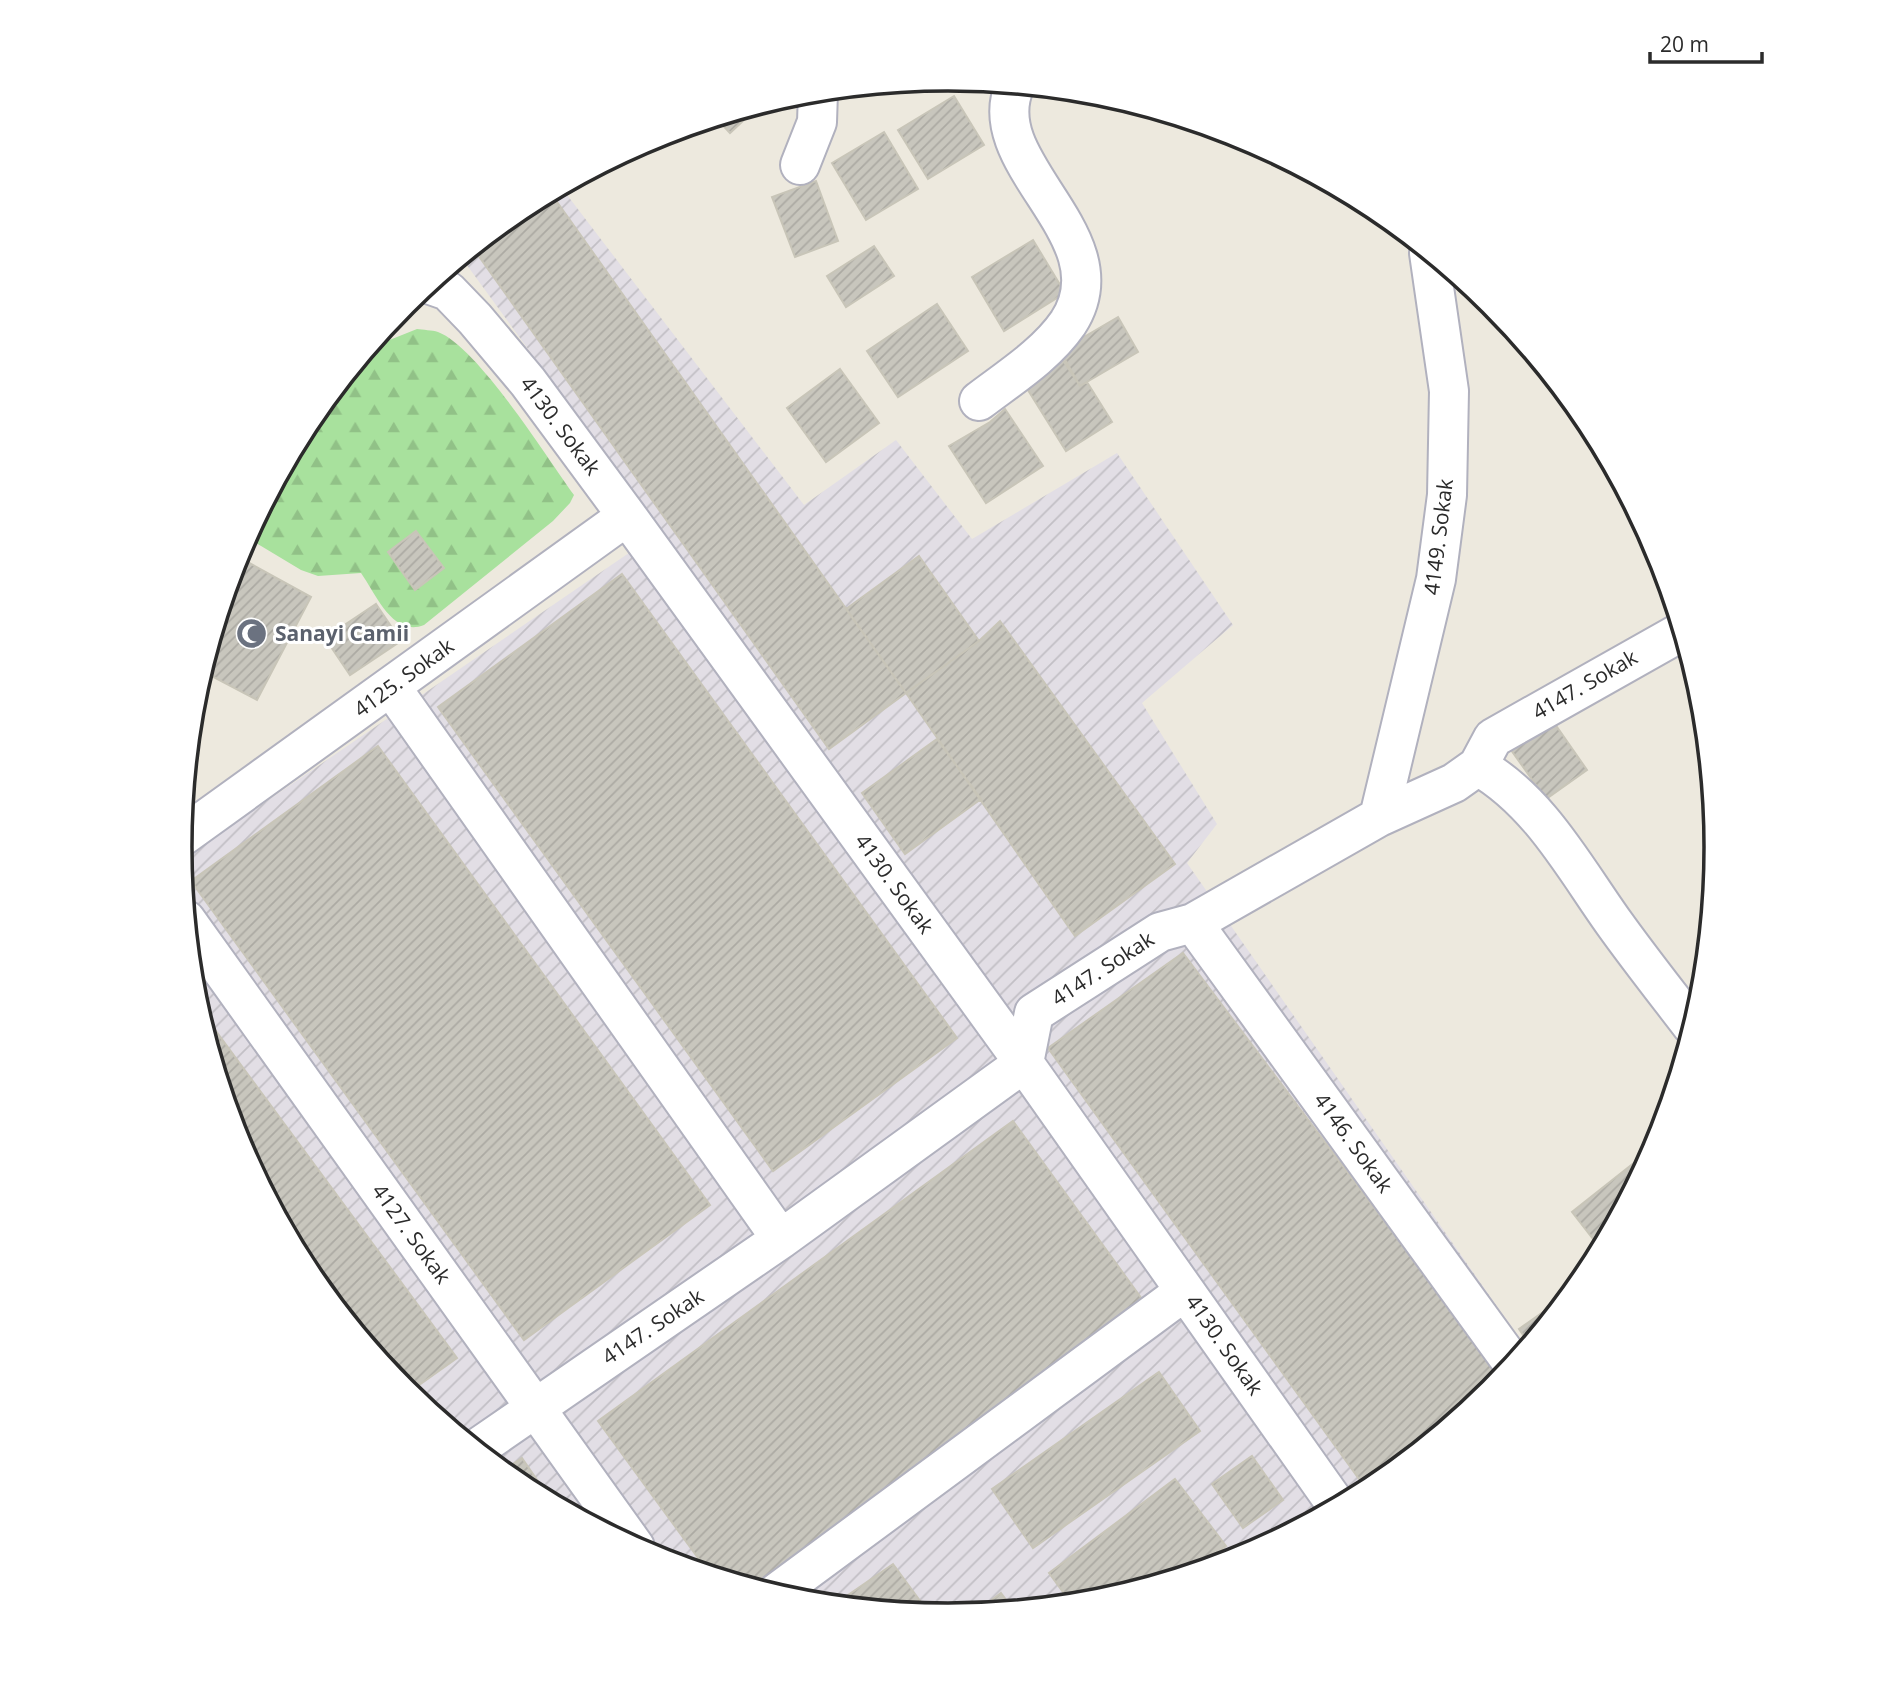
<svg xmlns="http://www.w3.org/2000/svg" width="1895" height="1694" font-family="'Open Sans',sans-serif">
  <defs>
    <pattern id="industrial-furrows" width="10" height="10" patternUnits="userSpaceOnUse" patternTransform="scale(1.75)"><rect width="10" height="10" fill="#e2dee5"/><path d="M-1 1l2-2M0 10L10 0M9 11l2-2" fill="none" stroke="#c2bfc5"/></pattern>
    <pattern id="forest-firs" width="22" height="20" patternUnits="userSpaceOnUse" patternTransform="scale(1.75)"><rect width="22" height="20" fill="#a8e19d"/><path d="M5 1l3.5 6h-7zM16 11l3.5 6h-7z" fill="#91c187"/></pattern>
    <pattern id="building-hatch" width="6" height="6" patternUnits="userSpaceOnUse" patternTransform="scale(1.75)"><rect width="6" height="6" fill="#c8c6bd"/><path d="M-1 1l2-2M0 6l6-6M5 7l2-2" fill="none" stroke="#acaaa3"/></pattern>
  </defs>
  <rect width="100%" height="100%" fill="#ede9de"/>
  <path fill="url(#industrial-furrows)" d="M561,187L804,505L896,440L972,539L1117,453L1233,625L1142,703L1217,824L1187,863L1526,1348L1490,1391L1374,1486L1241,1557L1097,1601L947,1615L797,1600L653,1557L520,1486L404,1390L309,1273L238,1141L194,996L181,860L661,531L461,257L521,208Z"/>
  <path fill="url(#forest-firs)" d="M417,329C423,330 432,330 438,332C478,347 547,458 574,495L570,503L553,521L424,625C393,637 377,596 361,573L318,576L301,570L246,537L309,420L367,349Z"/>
  <path fill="url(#building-hatch)" stroke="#c8c5b8" stroke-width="2" d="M954,96L984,145L928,179L898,130Z
    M760,105L730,133L716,118Z
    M884,132L918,189L866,220L832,163Z
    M816,181L838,241L795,257L772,197Z
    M550,192L906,693L829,749L473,248L521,208Z
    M1033,240L1065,293L1004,331L972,277Z
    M874,246L894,276L846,307L827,276Z
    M937,304L968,351L898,397L867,351Z
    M1118,317L1138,352L1080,386L1060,351Z
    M1062,359L1080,386L1087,382L1112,422L1066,451L1023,382Z
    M840,369L879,423L826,462L787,408Z
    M1005,409L1043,466L986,503L949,446L990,422Z
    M416,531L444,568L415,590L388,552Z
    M919,556L979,641L906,693L846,609Z
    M242,559L311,597L257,700L202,671L228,586Z
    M622,574L957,1038L773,1171L438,707Z
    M376,604L401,641L350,675L325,638Z
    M1000,621L1175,864L1075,936L906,693L979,641Z
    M1548,714L1587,770L1546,799L1506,743Z
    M937,739L981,799L905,854L862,793Z
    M378,746L710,1205L524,1340L191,881Z
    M1183,953L1501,1377L1490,1391L1367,1490L1048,1048Z
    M196,1004L457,1358L408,1393L309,1273L238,1141Z
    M1013,1121L1147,1306L757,1588L709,1573L598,1421Z
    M1654,1147L1600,1248L1572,1212Z
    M1570,1293L1529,1344L1519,1329Z
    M1159,1372L1200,1431L1033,1548L992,1489Z
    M1252,1456L1283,1500L1243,1528L1212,1484Z
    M522,1458L553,1503L520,1486L503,1471Z
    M1175,1479L1226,1546L1192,1572L1097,1601L1071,1603L1049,1573Z
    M893,1564L929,1613L835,1604Z
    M1001,1593L1013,1609L975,1613Z"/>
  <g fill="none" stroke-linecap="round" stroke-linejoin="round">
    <defs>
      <path id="minor" d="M800,165L817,122L818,92
        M428,284L448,291L475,319L528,382L627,516L1024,1063L1337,1506
        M979,401C1009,378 1046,355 1068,323C1125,236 979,165 1015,85
        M391,687L781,1239
        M1478,766C1540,802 1574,867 1614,923C1639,958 1666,992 1692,1026
        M1379,817L1436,579L1447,495L1449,391L1429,253
        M180,838L627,516
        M186,920L635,1547
        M1193,923L1513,1364
        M476,1449L781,1239L1024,1063L1034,1013L1160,932L1193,923L1379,817L1454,783L1478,766L1493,738L1681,632
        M775,1594L1185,1291"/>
    </defs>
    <use href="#minor" stroke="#b1b1be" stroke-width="42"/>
    <use href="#minor" stroke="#fff" stroke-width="38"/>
  </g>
  <defs>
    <symbol id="mosque-disc" viewBox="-11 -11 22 22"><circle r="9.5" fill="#6b7280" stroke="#fff"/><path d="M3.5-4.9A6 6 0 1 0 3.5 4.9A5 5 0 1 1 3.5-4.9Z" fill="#fff"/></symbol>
  </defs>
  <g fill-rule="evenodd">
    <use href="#mosque-disc" x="234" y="616" width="35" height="35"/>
  </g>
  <g text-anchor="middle" stroke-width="6" stroke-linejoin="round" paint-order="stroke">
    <g font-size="21" fill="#2b2b2b" stroke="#fff">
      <text transform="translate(560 426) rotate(53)" y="7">4130. Sokak</text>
      <text transform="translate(1439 537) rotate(-83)" y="7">4149. Sokak</text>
      <text transform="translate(404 678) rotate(-36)" y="7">4125. Sokak</text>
      <text transform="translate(1585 685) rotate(-30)" y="7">4147. Sokak</text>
      <text transform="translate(894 884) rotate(54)" y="7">4130. Sokak</text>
      <text transform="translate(1103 969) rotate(-33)" y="7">4147. Sokak</text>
      <text transform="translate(1353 1143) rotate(54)" y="7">4146. Sokak</text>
      <text transform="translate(411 1234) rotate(54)" y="7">4127. Sokak</text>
      <text transform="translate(653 1327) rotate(-34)" y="7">4147. Sokak</text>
      <text transform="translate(1224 1345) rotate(55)" y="7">4130. Sokak</text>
    </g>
    <g font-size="21" font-weight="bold" fill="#5b616d" stroke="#fff" text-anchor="start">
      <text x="275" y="641">Sanayi Camii</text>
    </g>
  </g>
  <path d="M0 0H1895V1694H0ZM192 847a756 756 0 1 1 1512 0a756 756 0 1 1-1512 0Z" fill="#fff" fill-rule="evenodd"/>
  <path fill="none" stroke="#2b2b2b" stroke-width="3.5" d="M192 847a756 756 0 1 1 1512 0a756 756 0 1 1-1512 0Z"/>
  <path d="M1650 52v10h112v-10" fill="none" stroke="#2b2b2b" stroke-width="3.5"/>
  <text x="1660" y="52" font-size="21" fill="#2b2b2b" stroke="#ffffff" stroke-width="5" paint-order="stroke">20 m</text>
</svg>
